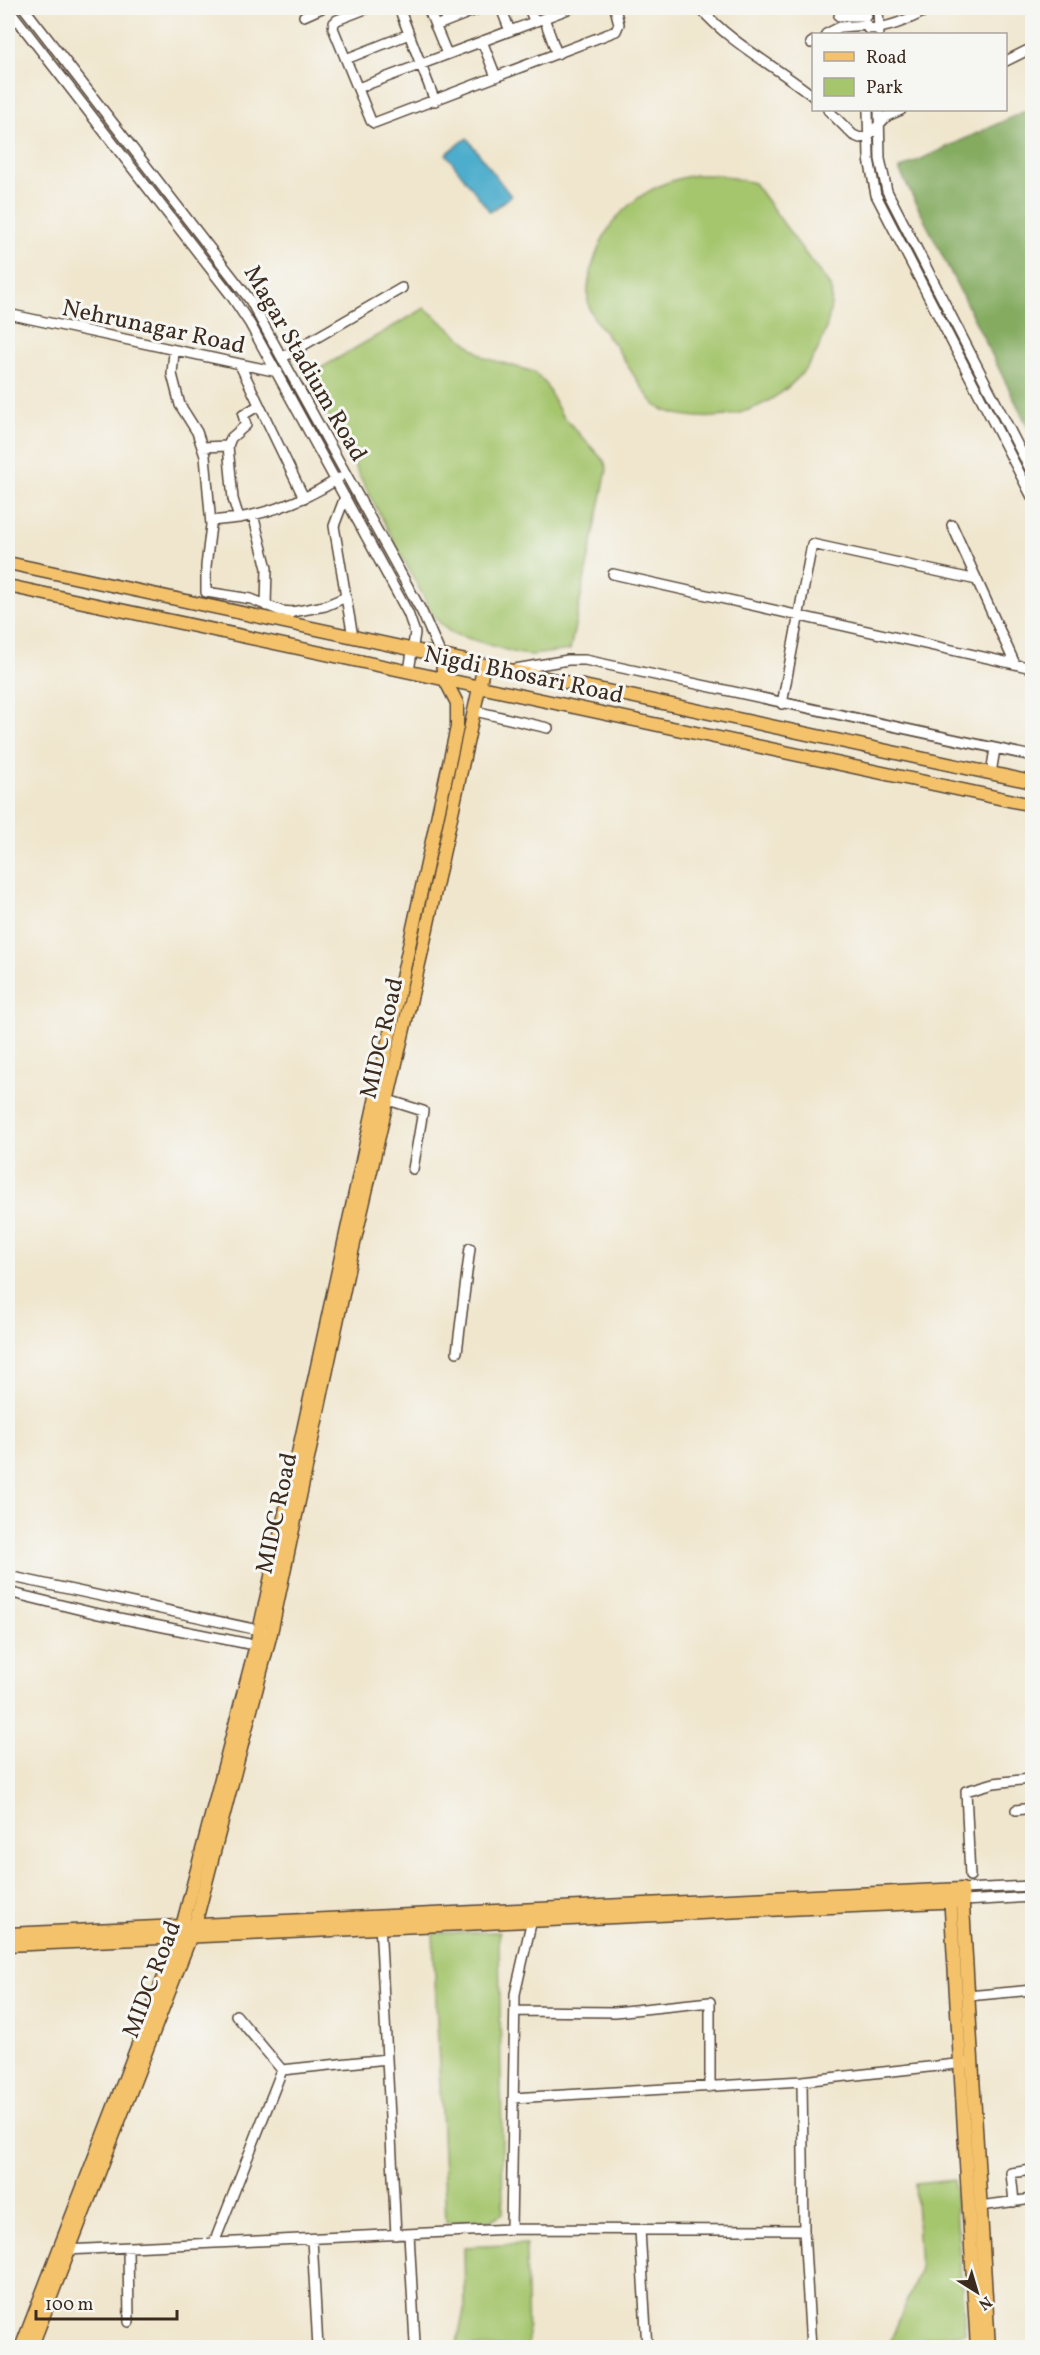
<svg xmlns="http://www.w3.org/2000/svg" width="1040" height="2355" font-family="Vollkorn,serif">
  <rect width="100%" height="100%" fill="#f6f6f2"/>
  <filter id="ink" filterUnits="userSpaceOnUse"><feTurbulence type="fractalNoise" baseFrequency=".0167" numOctaves="2"/><feDisplacementMap in="SourceGraphic" scale="12" xChannelSelector="R" yChannelSelector="G"/><feConvolveMatrix kernelMatrix="1 2 1 2 8 2 1 2 1" color-interpolation-filters="sRGB"/></filter>
  <filter id="wash" filterUnits="userSpaceOnUse"><feTurbulence type="fractalNoise" baseFrequency=".008" numOctaves="4" result="noise"/><feDisplacementMap in="SourceGraphic" scale="24" xChannelSelector="R" yChannelSelector="G"/><feGaussianBlur stdDeviation="1.35" result="paint"/><feColorMatrix in="noise" values="0 0 0 0 0 0 0 0 0 0 0 0 0 0 0 0 0 1.4 0 .05"/><feComposite in="paint" operator="in"/></filter>
  <g filter="url(#wash)">
    <rect width="100%" height="100%" fill="#f0e6ce"/>
    <path fill="#a6c66e" stroke="#707846" stroke-width="1.5" d="M696,175H720L754,183C774,210 793,237 813,264C818,271 829,281 831,290C833,299 830,312 828,321C815,381 757,422 697,417C684,416 668,413 658,407C648,401 624,359 616,347C608,336 595,323 590,310C584,294 591,267 597,252C613,209 651,182 696,175Z
      M425,308L485,358L534,372L545,383L561,414L604,461L607,469L570,650L531,655L516,653L451,633L434,617L307,376Z
      M499,1932L503,2213L490,2221L446,2222L433,1933Z
      M954,2180L965,2333L925,2338V2347H888L920,2269L915,2184Z
      M526,2244L528,2347H545H449H456L465,2306L464,2247Z"/>
    <path fill="#84ab61" stroke="#606a40" stroke-width="1.5" d="M1032,108V435L899,169Z"/>
    <path fill="#4eadcc" stroke="#446c75" stroke-width="1.5" d="M467,138L511,196L490,212L446,154Z"/>
  </g>
  <g filter="url(#ink)">
    <g fill="none" stroke-linecap="round" stroke-linejoin="round">
      <defs>
        <path id="minor" d="M8,8L230,294L250,324L408,613L415,633L409,671
          M24,8L250,300L422,612L441,655
          M368,8L337,20L334,23L333,28L371,121L374,123L616,31L619,24L615,8
          M399,8L435,101
          M428,8L447,54
          M501,8L510,31
          M529,8L534,21
          M700,8C732,45 776,66 814,97
          M878,8L879,32
          M304,16L322,8
          M839,16H867
          M544,18L557,54
          M435,26L481,8
          M868,29C889,28 911,19 930,8
          M826,34L840,27L867,25
          M482,41L496,77
          M811,43L814,41
          M346,59L409,34
          M1006,61L1032,48
          M358,88L571,8
          M828,110L853,135L860,138L868,136L887,116L901,110
          M868,110L869,159L876,195L1032,497
          M879,110L880,159L887,191L1032,473
          M8,314L278,372
          M174,352L172,374L180,405L197,432L205,456L211,525L206,566V592L251,599L281,611L292,612
          M283,357L402,288
          M240,365L304,498
          M228,446L231,438L246,425L243,415L258,406
          M202,447L228,446L233,499L239,518C276,511 308,499 339,478
          M253,515L267,568L266,606
          M211,521L239,518
          M952,525L1015,664
          M613,574L1032,668
          M346,597L353,637
          M288,616L292,612L325,606L346,597L334,526L345,497
          M515,669L568,660H585L1032,756
          M782,704L812,544L977,580
          M475,711L548,728
          M991,773L995,749
          M388,1100L423,1111L413,1169
          M457,1352L470,1248
          M8,1576L263,1631
          M8,1592L94,1613L259,1646
          M1016,1810L1032,1808
          M970,1876L966,1791L994,1783L1030,1779L1032,1782
          M962,1889L1032,1886
          M963,1901L1032,1897
          M380,1922L396,2235
          M968,1996L1032,1990
          M515,2011L615,2012L710,2002V2087
          M236,2015L282,2070
          M282,2070L387,2059
          M802,2081L804,2230L811,2348
          M513,2098L802,2081L965,2063
          M1014,2202L1011,2173L1032,2170
          M980,2206L1032,2199
          M511,2229L515,1994L533,1915
          M640,2230L647,2348
          M409,2234L415,2343
          M312,2239L318,2348
          M214,2243L282,2070
          M128,2247L129,2322
          M66,2250L511,2229L804,2230"/>
        <path id="major" d="M8,563L1032,782
          M8,586L1032,805
          M950,1894L977,2348
          M8,1934L962,1889L989,2348
          M8,1945L963,1901
          M21,2348L179,1938L256,1645L457,727V703L444,678L441,655
          M31,2348L195,1925L271,1633L350,1261L422,951L484,665"/>
      </defs>
      <use href="#minor" stroke="#564638" stroke-width="12"/>
      <use href="#major" stroke="#564638" stroke-width="15"/>
      <use href="#minor" stroke="#fff" stroke-width="9"/>
      <use href="#major" stroke="#f4c26a" stroke-width="12"/>
    </g>
  </g>
  <g text-anchor="middle" stroke-width="6" stroke-linejoin="round" paint-order="stroke">
    <g font-size="24" fill="#3b2a1e" stroke="#f6f6f2">
      <text transform="translate(154 326) rotate(12)" y="8">Nehrunagar Road</text>
      <text transform="translate(306 363) rotate(60)" y="8">Magar Stadium Road</text>
      <text transform="translate(524 674) rotate(12)" y="8">Nigdi Bhosari Road</text>
      <text transform="translate(381 1038) rotate(-77)" y="8">MIDC Road</text>
      <text transform="translate(276 1513) rotate(-78)" y="8">MIDC Road</text>
      <text transform="translate(151 1979) rotate(-69)" y="8">MIDC Road</text>
    </g>
  </g>
  <rect width="1040" height="2355" fill="none" stroke="#f6f6f2" stroke-width="30"/>
  <rect x="812" y="33" width="195" height="78" fill="#f6f6f2" stroke="#aba49d" stroke-width="1.5"/>
  <rect x="824" y="52" width="30" height="9" fill="#f4c26a" stroke="#aba49d" stroke-width="1.5"/>
  <text x="866" y="63" font-size="18" fill="#3b2a1e">Road</text>
  <rect x="824" y="78" width="30" height="18" fill="#a6c66e" stroke="#aba49d" stroke-width="1.5"/>
  <text x="866" y="93" font-size="18" fill="#3b2a1e">Park</text>
  <g transform="translate(977 2292) rotate(143)" stroke="#f6f6f2" stroke-width="4.5" paint-order="stroke">
  <path d="M0-4.5L10 22L0 15L-10 22Z" fill="#3b2a1e"/>
  <text y="-9" font-size="16" font-weight="bold" text-anchor="middle" fill="#3b2a1e">N</text>
  </g>
  <path d="M36 2310v9h141v-9" fill="none" stroke="#3b2a1e" stroke-width="3"/>
  <text x="45" y="2310" font-size="18" fill="#3b2a1e" stroke="#f6f6f2" stroke-width="4.5" paint-order="stroke">100 m</text>
</svg>
